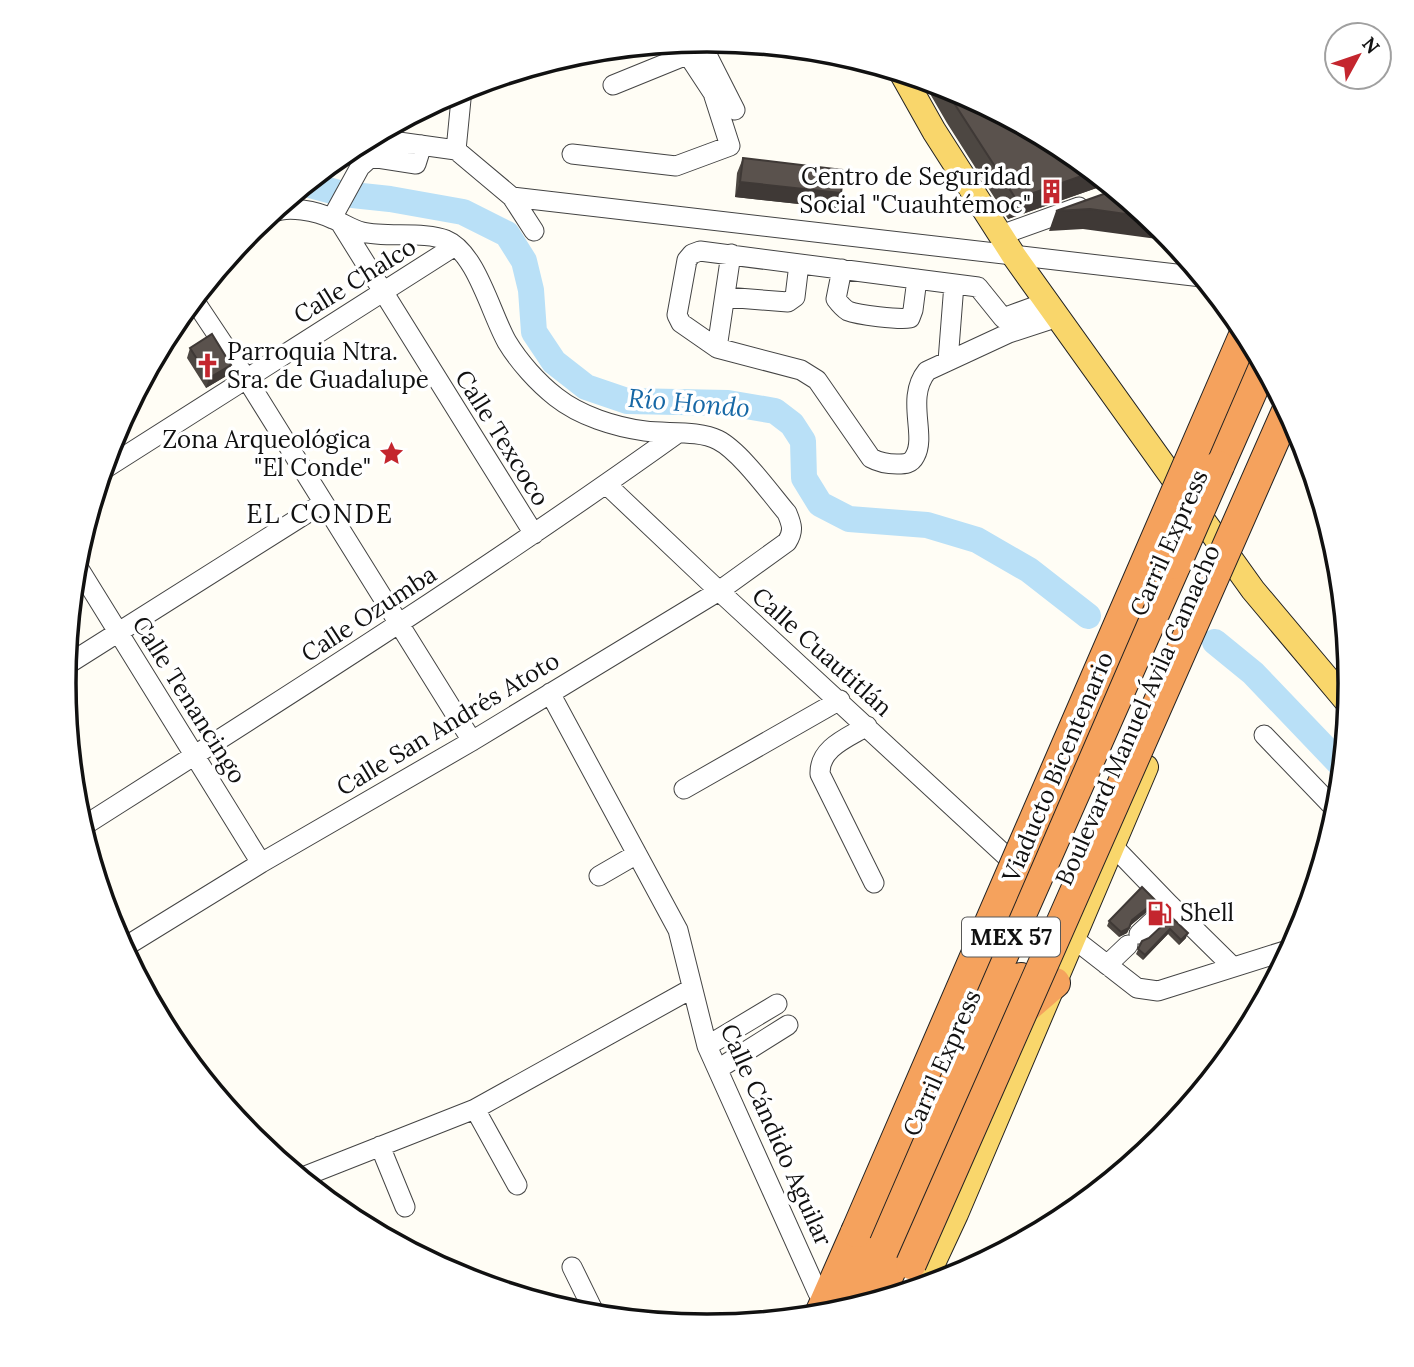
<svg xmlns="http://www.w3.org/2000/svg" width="1414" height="1367" font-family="Lora,serif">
  <rect width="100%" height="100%" fill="#fffdf5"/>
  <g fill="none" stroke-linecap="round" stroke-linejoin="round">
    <path stroke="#b9e0f7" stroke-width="26" d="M306,184L343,194L390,199L463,212L507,234L524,261L531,290L534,332L554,362L586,387L627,401L728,403L775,411L792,424L803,441L804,478L820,504L849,519L927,525L977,540L1029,570L1088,616
      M1215,642L1253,673L1342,766"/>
    <defs>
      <path id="minor" d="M700,41L735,110
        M613,85L704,48
        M370,138L456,150L512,197L1202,277
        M456,150L462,89
        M572,154L676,166L730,146L713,93L688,55
        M512,197L534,231
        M332,218L360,167L371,157L416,164L422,145
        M341,224L534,534
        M1001,235L1079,207
        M842,269L836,299C839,303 843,308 848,311C858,315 899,320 910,318L913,310L917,279
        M725,297L788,302L795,297L799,264
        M194,300L246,378L472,741
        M1047,302L1003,318L978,287L700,251L692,254L687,260L677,315L681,323L717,348L801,370L817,380L871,458C880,463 887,464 897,464C905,464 911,464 915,456C927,435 905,398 927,371L1009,333L1058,317
        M717,348L731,254
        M948,361L954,284
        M103,470L455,246
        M606,484L719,591L1006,856
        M76,564L261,863
        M65,666L323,503
        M550,693L678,930L707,1046L818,1293
        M867,726C847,738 819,748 820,774L874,883
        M1264,735L1337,811
        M684,789L840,700
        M82,827C283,699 484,572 678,433
        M1113,846L1169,904L1166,907
        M599,876L637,854
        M1169,904L1233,967
        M1139,934L1154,920
        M1074,939L1137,988L1158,991L1291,949
        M123,948L261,863L472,741L719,591L787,542C794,531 792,525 787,513C770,493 740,451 718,440C699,430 666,434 645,431C615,427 580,416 556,397C538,383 519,362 507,342C491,314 476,252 446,240C425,231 385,238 362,232C351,229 343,223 333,219C317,211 287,205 272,213
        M1107,965L1128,945
        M707,1046L777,1004
        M718,1069L788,1025
        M475,1109L517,1185
        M380,1146L405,1207
        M300,1178L475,1109L691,989
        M572,1267L596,1316"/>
      <path id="major" d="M902,74L934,131L1014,256L1253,590L1348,703
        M922,1287L956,1214L1146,767"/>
      <path id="highway" d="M1219,466L1263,366
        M1019,1014L1055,983
        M877,1301L1021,978
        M846,1310L1176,564
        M819,1316L856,1232"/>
    </defs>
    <use href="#minor" stroke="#444" stroke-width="21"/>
    <use href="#major" stroke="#222" stroke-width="26"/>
    <use href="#highway" stroke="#222" stroke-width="32"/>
    <use href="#minor" stroke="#fff" stroke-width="19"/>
    <use href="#major" stroke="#f9d66b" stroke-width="24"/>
    <use href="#highway" stroke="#f5a25d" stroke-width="30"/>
    <defs>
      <path id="highway-bridge" d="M1176,564L1219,466
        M856,1232L1245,333
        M911,1264L1287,411"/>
    </defs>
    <use href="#highway-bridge" stroke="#222" stroke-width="32" stroke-linecap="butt"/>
    <use href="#highway-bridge" stroke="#f5a25d" stroke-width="30"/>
  </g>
  <path fill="#4d4742" d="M922,80L954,89L1065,149L1108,184L1008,219L947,123Z
    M743,158L836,208L735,197L737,173Z
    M190,348L231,365L228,375L206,388L187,358Z
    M1154,906L1131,925L1127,933L1119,937L1107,926L1109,921Z
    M1164,924L1186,938L1179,945L1168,934L1143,960L1136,954L1142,941L1149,938Z"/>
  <path fill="#3f3936" d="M1093,172L1108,184L1008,219L1016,199Z
    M740,182L841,193L836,208L735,197Z
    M1090,209L1147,217L1162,229L1172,241L1083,229L1049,231L1056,211Z
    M231,365L228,375L206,388L209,378Z
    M1156,901L1154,906L1131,925L1127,933L1119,937L1121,932L1132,920Z
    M1170,929L1168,934L1143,960L1145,955Z
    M1188,933L1186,938L1179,945L1181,940Z"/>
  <path fill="#5a524d" stroke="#3f3936" stroke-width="2" d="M945,87L954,89L1065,149L1093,172L1016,199L954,103Z
    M743,158L844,170L841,193L740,182Z
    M1115,190L1147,217L1090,209L1056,211Z
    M212,334L231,365L209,378L190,348Z
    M1142,887L1156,901L1132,920L1129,928L1121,932L1109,921Z
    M1168,914L1188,933L1181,940L1170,929L1145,955L1138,949L1142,941L1149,938L1164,924Z"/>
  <defs>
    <symbol id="building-bare" viewBox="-9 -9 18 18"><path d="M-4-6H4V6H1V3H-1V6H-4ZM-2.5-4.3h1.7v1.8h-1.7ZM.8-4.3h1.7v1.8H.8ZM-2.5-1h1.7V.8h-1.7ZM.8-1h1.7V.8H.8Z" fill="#c4262e" stroke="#fff" stroke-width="2.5" paint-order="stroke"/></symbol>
    <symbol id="church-bare" viewBox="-9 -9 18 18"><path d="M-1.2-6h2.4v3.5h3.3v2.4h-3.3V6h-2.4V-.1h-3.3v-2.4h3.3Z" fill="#c4262e" stroke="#fff" stroke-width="2.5" paint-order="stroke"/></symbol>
    <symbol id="sight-bare" viewBox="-9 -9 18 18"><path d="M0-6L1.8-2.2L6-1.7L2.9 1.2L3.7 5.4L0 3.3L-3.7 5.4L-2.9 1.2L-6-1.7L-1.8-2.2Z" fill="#c4262e" stroke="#fff" stroke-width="2.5" paint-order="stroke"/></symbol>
    <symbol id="fuel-bare" viewBox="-9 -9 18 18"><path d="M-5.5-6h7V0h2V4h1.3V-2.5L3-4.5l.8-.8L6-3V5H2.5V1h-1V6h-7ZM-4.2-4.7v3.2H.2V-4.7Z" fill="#c4262e" stroke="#fff" stroke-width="2.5" paint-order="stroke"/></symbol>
  </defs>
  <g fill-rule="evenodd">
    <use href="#building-bare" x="1034" y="174" width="35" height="35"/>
    <use href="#church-bare" x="190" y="348" width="35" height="35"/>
    <use href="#sight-bare" x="374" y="436" width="35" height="35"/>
    <use href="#fuel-bare" x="1142" y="896" width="35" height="35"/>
  </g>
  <g text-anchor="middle" stroke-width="7" stroke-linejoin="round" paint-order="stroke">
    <rect fill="#fff" stroke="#585858" stroke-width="2" x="962" y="917.5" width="98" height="39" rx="5"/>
    <g font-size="23" font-weight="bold" fill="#111">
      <text x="1011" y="945">MEX 57</text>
    </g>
    <g font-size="24" fill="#111" stroke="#fff" text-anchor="end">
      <text x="1031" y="185">Centro de Seguridad<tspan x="1031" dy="28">Social "Cuauhtémoc"</tspan></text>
      <text x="227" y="360" text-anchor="start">Parroquia Ntra.<tspan x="227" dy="28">Sra. de Guadalupe</tspan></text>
      <text x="371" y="448">Zona Arqueológica<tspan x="371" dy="28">"El Conde"</tspan></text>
      <text x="1180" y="921" text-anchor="start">Shell</text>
    </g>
    <g font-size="24" fill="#111" stroke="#fff">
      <text transform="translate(355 281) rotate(-32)" y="8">Calle Chalco</text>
      <text transform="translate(502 438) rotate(58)" y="8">Calle Texcoco</text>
      <text transform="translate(1169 543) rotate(-66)" y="8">Carril Express</text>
      <text transform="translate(369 614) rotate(-33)" y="8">Calle Ozumba</text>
      <text transform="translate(822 652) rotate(42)" y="8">Calle Cuautitlán</text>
      <text transform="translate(189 700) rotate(58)" y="8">Calle Tenancingo</text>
      <text transform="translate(1138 715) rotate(-66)" y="8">Boulevard Manuel Ávila Camacho</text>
      <text transform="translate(448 724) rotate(-31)" y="8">Calle San Andrés Atoto</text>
      <text transform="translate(1058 767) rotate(-67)" y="8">Viaducto Bicentenario</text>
      <text transform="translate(942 1063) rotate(-66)" y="8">Carril Express</text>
      <text transform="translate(776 1135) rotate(66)" y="8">Calle Cándido Aguilar</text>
    </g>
    <g font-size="26" font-style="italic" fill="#1768a6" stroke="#fff">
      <text transform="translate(689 403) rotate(5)" y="9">Río Hondo</text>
    </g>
    <g font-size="26" letter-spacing="2" fill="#111" stroke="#fff">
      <text x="320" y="523">EL CONDE</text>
    </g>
  </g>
  <path d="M0 0H1414V1367H0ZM76 683a631 631 0 1 1 1262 0a631 631 0 1 1-1262 0Z" fill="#fff" fill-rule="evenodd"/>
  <path fill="none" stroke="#111" stroke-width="3.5" d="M76 683a631 631 0 1 1 1262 0a631 631 0 1 1-1262 0Z"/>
  <g transform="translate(1358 56) rotate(50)"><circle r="33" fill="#ffffff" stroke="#a0a0a0" stroke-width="2"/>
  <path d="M0-5L12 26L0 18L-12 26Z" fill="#c4262e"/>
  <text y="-10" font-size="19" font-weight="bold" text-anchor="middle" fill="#111111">N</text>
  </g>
</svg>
